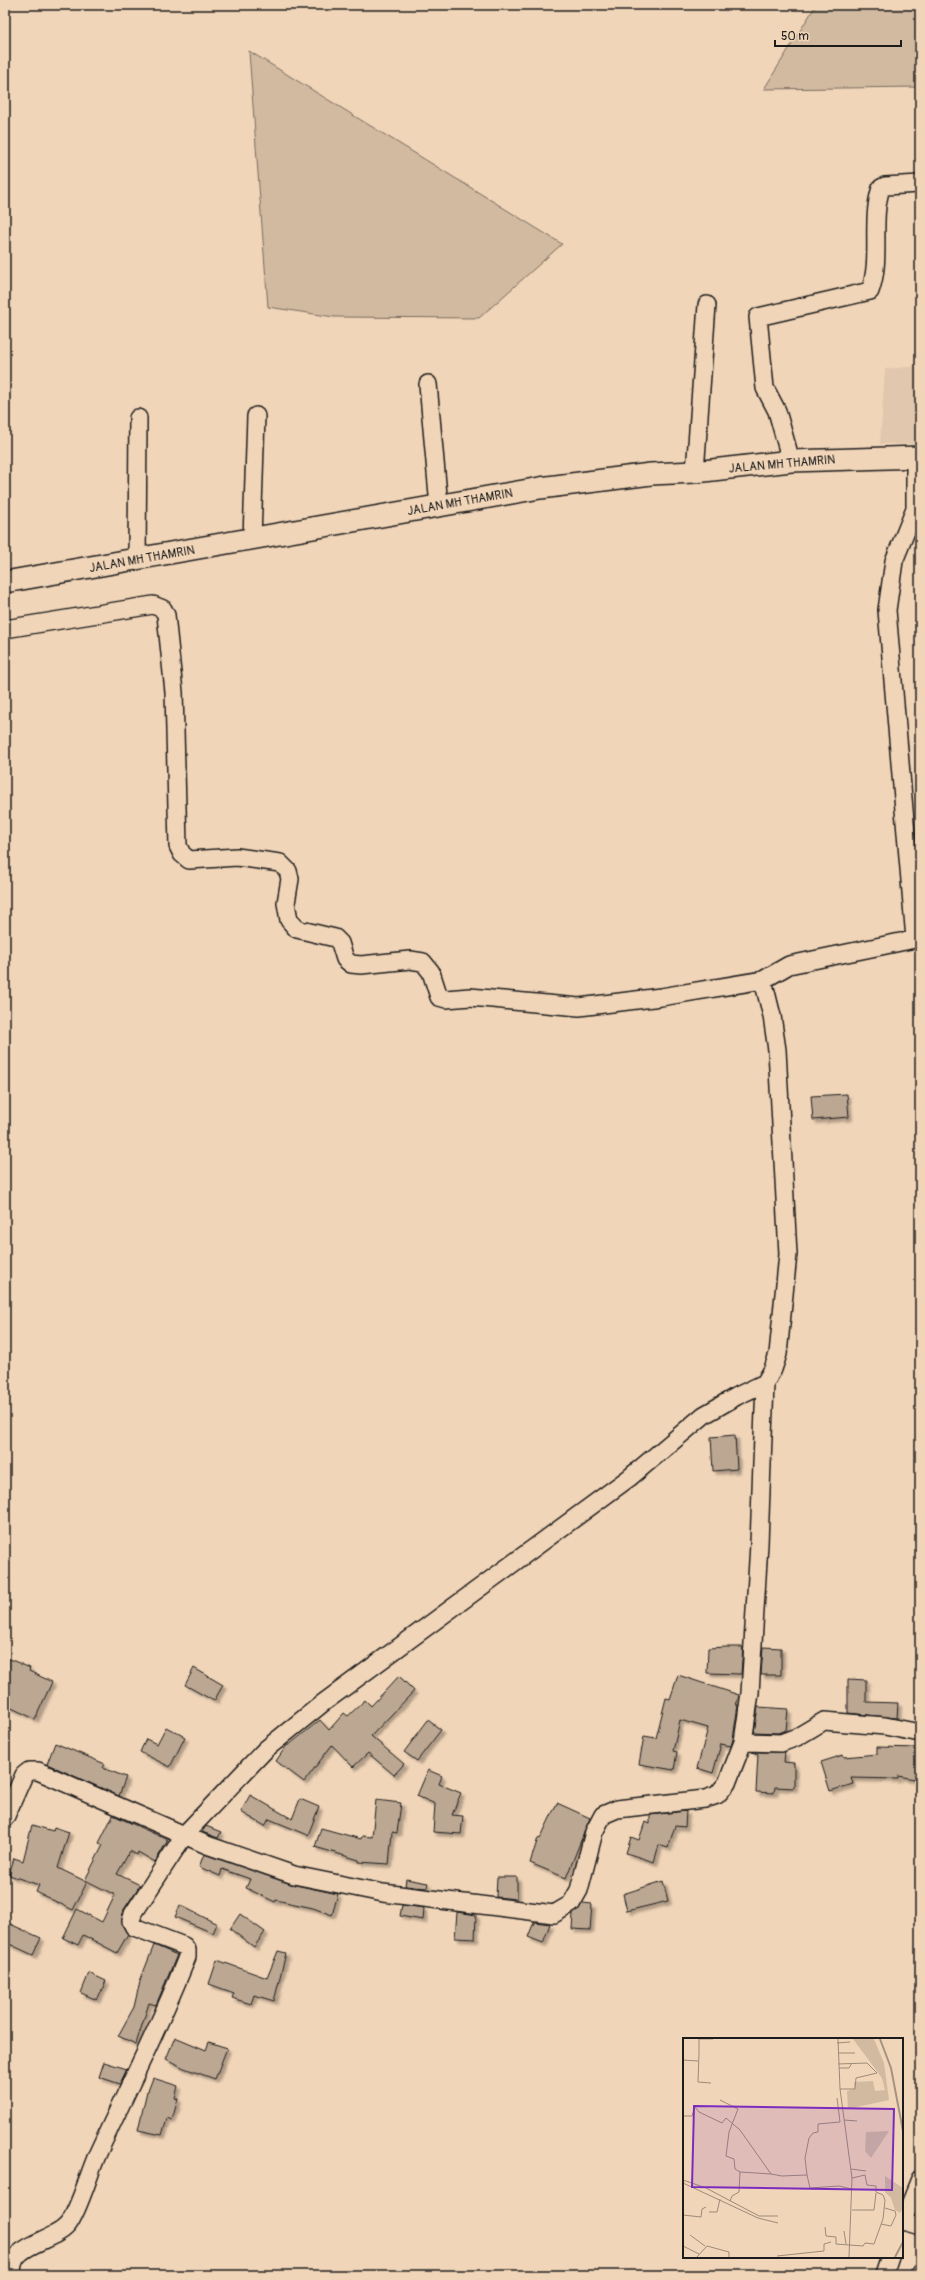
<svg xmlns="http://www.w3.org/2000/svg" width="925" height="2280" font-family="Pangolin,sans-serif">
  <defs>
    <filter id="shadow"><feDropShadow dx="3.5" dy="3.5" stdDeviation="1" flood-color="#0004"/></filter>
  </defs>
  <rect width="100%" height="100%" fill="#f1d5b8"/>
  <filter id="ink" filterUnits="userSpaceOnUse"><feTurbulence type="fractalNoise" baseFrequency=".025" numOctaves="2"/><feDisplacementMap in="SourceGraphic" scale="8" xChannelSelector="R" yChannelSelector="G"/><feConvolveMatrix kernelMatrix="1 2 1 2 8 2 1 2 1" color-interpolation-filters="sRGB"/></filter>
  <g filter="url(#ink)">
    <path fill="#e1c7ad" d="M920,366V444H880L885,369Z"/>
    <path fill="#d2baa1" stroke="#776b5e" d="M816,5H920V87L764,89Z
      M249,52V51L562,244L479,318L334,317L268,307Z"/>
    <path fill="#bca792" stroke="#1c1c1c" filter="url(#shadow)" d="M847,1094L849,1117L813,1120L811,1096Z
      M735,1435L737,1469L713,1471L711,1437Z
      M726,1647H743L741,1674L707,1673L708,1648Z
      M763,1647L781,1648V1675H761Z
      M5,1657L30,1668L29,1671L52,1682L35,1719L5,1705Z
      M194,1668L223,1685L214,1701L185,1685Z
      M678,1675L739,1695L736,1705H738L733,1739L731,1746L721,1744L713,1773L697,1768L708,1728L680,1720L673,1751L677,1752L674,1770L639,1764L644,1736L656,1738L666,1698L670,1699Z
      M399,1676L414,1691L371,1736L404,1764L394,1775L368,1753L353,1767L332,1745L304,1782L276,1761L287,1745H289L320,1720L329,1730L344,1713L348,1716L365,1700L371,1706Z
      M848,1679L866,1680V1702L898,1703L897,1718L848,1713Z
      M758,1707L788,1709L786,1730L779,1733L754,1732Z
      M428,1720L441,1730L417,1761L404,1752Z
      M166,1727L185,1737L170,1767L140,1752L146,1739L157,1744Z
      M55,1743L105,1764L103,1768L126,1777L119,1796L47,1764Z
      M877,1747L920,1748V1780L898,1776V1779L851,1778L853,1784L830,1791L821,1762L843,1755L844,1757L877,1754Z
      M751,1752H785L784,1762L794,1763V1788L775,1787L774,1793L756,1792L758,1754Z
      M428,1770L442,1776L439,1784L461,1793L452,1815L463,1816L461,1834L433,1832L435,1804L417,1796Z
      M250,1795L292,1819L300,1799L319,1807L308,1835L269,1819L265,1826L241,1812Z
      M376,1800L401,1803L397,1833L392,1832L389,1864L359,1862V1860L315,1847L321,1828L361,1839L362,1836L372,1837Z
      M557,1803L590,1818L566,1878L530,1863L538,1838L540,1839Z
      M686,1811L685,1827L675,1826L668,1848L659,1845L654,1862L626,1853L631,1837L639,1840L645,1822L650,1824V1815Z
      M113,1815L168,1840L155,1862L138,1852L137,1855L130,1851L117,1874L140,1885L123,1911L122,1925L128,1934L117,1953L83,1935L78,1945L63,1938L77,1909L102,1922L115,1895L85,1880L103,1845L99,1843Z
      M32,1825L53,1831L54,1827L69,1832L58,1868L87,1882L73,1910L36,1892L39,1885L9,1875L14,1858L23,1861Z
      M206,1826L221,1832L218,1838L202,1832Z
      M204,1854L291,1884L338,1894L332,1915L313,1908L276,1900L275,1902L246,1888L250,1879L222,1869L220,1876L199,1867Z
      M497,1877H517V1899L496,1897Z
      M406,1879L428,1883L427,1888L405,1886Z
      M663,1881L668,1901L627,1911L623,1894Z
      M583,1903L592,1904L590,1930L572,1929L573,1914Z
      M180,1905L217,1924L213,1933L175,1917Z
      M402,1905L424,1908L423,1920L400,1916Z
      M457,1912L476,1915L475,1939L455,1938Z
      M240,1914L265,1932L254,1947L230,1929Z
      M534,1922L550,1924L543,1943L528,1937Z
      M8,1923L41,1938L33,1955L5,1942V1930Z
      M154,1945L177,1955L156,2005L149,2003L136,2044L118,2036L134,2007L140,1981Z
      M278,1951L286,1953L274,2001L254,1995L251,2004L232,1998L234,1993L209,1984L217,1960L267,1978Z
      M89,1973L106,1981L97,2000L81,1993Z
      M175,2037L206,2050L209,2042L227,2048L215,2079L184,2068L166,2059Z
      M104,2062L127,2069L120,2084L99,2077Z
      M153,2078L178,2086L175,2098L178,2099L172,2120L167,2118L162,2135L138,2130L147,2091H148Z"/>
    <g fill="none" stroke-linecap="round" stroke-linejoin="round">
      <defs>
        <path id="minor" d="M428,384L439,506
          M791,461L777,411L765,388L758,317L870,291C882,259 870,221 881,188L885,186L920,184
          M695,472L707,305
          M252,539L256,416
          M137,560L138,418
          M5,629L153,605L163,609L166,615L174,692L178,846L182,854L189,860L237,857L280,863L288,871L290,879L286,903L289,920L297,929L335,938L340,943L345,959L351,964L361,965L410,960L423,962L431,972L439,997L446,999L470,997L579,1007L661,997L763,980L789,965L915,939L887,610L894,561L915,509V457
          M743,1742L781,1743L797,1737L824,1721L885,1726L920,1733
          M5,1818L24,1775L29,1771H38L207,1845L294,1875L383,1893L554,1914L571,1904L579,1890L594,1832L603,1815L617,1809L705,1799L717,1795L727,1783L743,1742L750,1693L759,1544L765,1383
          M903,2222L920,2227
          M902,2223L920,2179
          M13,2275C6,2243 56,2243 69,2223C80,2207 89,2173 98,2153C128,2088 161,2024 187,1957V1950L184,1946L134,1927L131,1921L133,1914L185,1834L266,1749L323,1703L629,1478L704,1415L737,1396L765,1383L773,1369L778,1354L788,1254L777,1050L772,1016L763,980
          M884,2275L890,2257
          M919,2275L920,2273"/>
        <path id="tertiary" d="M5,582L540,488L651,474L695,472L791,461L920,457"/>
      </defs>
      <use href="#minor" stroke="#1c1c1c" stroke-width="20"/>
      <use href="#tertiary" stroke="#1c1c1c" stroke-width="24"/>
      <use href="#minor" stroke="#f1d5b8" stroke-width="17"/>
      <use href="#tertiary" stroke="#f1d5b8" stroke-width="21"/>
    </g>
  </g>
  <g text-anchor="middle" stroke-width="4" stroke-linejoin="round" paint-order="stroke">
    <g font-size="12" fill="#1c1c1c" stroke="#f1d5b8">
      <text transform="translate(782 464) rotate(-5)" y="4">JALAN MH THAMRIN</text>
      <text transform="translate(460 502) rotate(-10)" y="4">JALAN MH THAMRIN</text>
      <text transform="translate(142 559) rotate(-10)" y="4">JALAN MH THAMRIN</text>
    </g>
  </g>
  <g transform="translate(683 2038)">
    <rect width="220" height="220" fill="#f1d5b8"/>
    <path d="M170,1H191L201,25L206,62L165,71L164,53L171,51V44L190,43L192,53L202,52L199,40ZM206,93L188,120L182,113L183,94ZM202,138L220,150V170L217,175L212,172L208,160L202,154Z" fill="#d2baa1"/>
    <path fill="none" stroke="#a59381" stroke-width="2" d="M197,1L208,30L220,93M212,219L220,204"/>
    <path fill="none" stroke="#9c8b7a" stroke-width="1" d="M155,1L157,51L169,140L166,219M154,5L167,4M155,15H172M0,22L15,23M155,26L184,25L194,35L173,40L172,51H157M156,30H166L169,25M28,45L15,44L16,15V1H30M154,60L157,84L135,86V94L130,95L126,100L122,120L124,137L127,150L156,148L169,151M37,62L55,71L46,94L43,118L51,121L52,131L57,134L88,136M0,78H9L12,69L16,74L39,85L43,80L57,92L88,136L99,138L124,137M161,82L174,83M168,131L183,133M0,142L23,150L76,178H95M0,145L75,180L95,185M47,163L49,158L56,154L57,134M169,172H191L193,155M26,174H34L37,161M0,177L18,179L19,171L23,169M198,186L208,188L213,177L212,173L202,170M142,189L143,198L153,199V206L180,208L182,205L191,206L200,181L202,162L200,157L193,154V148L184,147L182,137L169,140M161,193L163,206M7,197L22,208M0,208L16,216M94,218L141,213V206L148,204M14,219L24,208L46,214V219"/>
    <path fill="#7b2cbf" fill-opacity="0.15" stroke="#7b2cbf" stroke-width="2" d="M11,68L211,71L209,152L9,149Z"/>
    <rect width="220" height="220" fill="none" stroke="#1c1c1c" stroke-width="2"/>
  </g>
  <rect width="925" height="2280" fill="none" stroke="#f1d5b8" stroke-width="20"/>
  <rect x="10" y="10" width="905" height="2260" fill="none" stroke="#1c1c1c" stroke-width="1.5" filter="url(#ink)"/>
  <path d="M775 40v6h126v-6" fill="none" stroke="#1c1c1c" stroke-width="2"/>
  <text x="781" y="40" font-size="12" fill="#1c1c1c" stroke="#f1d5b8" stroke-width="3" paint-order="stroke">50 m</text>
</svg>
